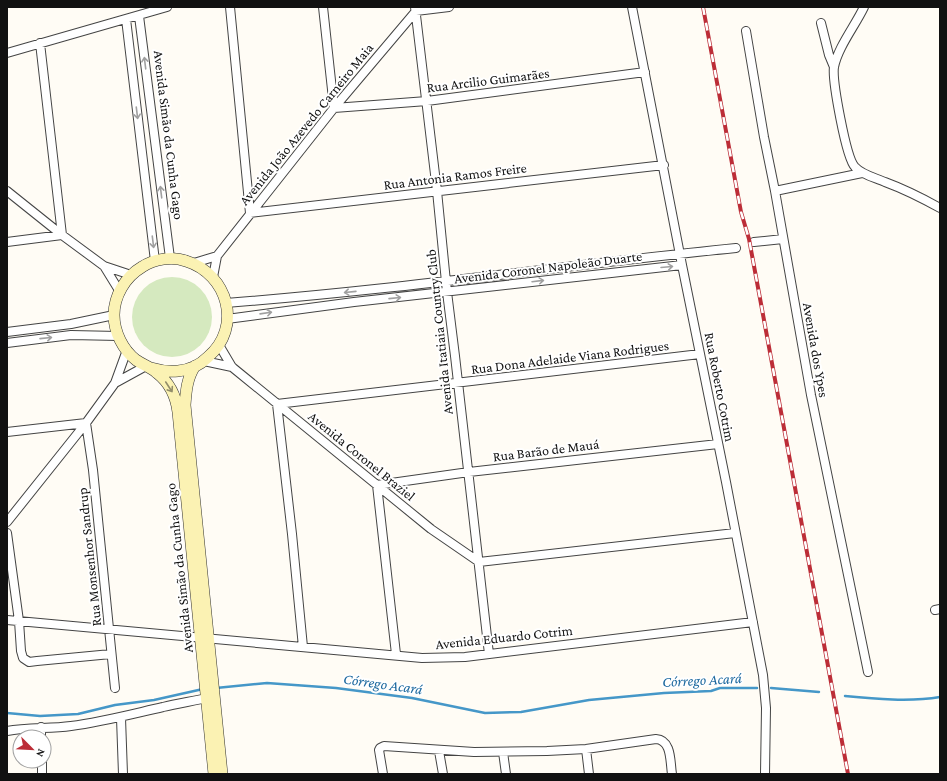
<svg xmlns="http://www.w3.org/2000/svg" width="947" height="781" font-family="'Crimson Pro',serif">
  <rect width="100%" height="100%" fill="#fffcf5"/>
  <path fill="#d5e9bf" d="M132 317a40 40 0 1 1 80 0a40 40 0 1 1-80 0Z"/>
  <g fill="none" stroke-linecap="round" stroke-linejoin="round">
    <path stroke="#4597c8" stroke-width="2.5" d="M216,688L267,683L336,688L412,698L485,713L521,712L589,700L664,693L711,691L720,688H757
      M771,688L819,692
      M845,696C875,699 910,702 940,697
      M7,713L40,716L78,714L115,705L154,700L203,689"/>
    <defs>
      <path id="street" d="M230,7L250,213L664,165
        M323,7L334,108L427,101L645,72
        M415,7L437,191L447,292L455,356L489,654
        M632,7L682,265L726,482L763,675L766,708L765,774
        M864,7C855,26 838,47 834,67C832,80 846,158 855,167C862,175 876,178 885,182C904,189 922,198 940,208
        M139,16L170,258
        M126,19L155,261
        M821,23L829,55L834,67
        M746,31L764,137L775,191L811,395L868,672
        M7,53L167,7
        M7,191L62,235L104,266L131,275
        M775,191L862,173
        M7,242L62,235L40,43
        M754,242L783,239
        M194,263L217,256
        M104,266L120,292
        M213,277L217,256L334,108L416,11L449,7
        M226,303C397,290 566,265 736,248
        M227,319L354,302L682,265
        M7,332L71,324L114,315
        M7,343L71,335L118,336
        M219,345L232,367L431,529L479,562L735,533
        M204,361L232,367
        M115,383L146,366
        M7,432L86,423L93,470L115,688
        M7,522L86,423L115,383L127,350
        M7,533L19,621L21,651L23,658L29,662L37,661L111,654
        M935,610L940,609
        M7,620L422,658L465,657L753,622
        M303,647L292,534L277,404L700,354
        M396,654L377,485L469,472L718,444
        M121,718L123,774
        M41,727V737
        M7,731C28,727 50,729 71,726C102,722 132,714 163,707C179,703 195,701 211,697
        M586,749L589,774
        M439,751L443,774
        M503,752L506,774
        M42,761V774
        M383,774L379,750L380,748L384,746L474,752L547,751L586,749L656,739C672,740 670,762 672,774"/>
      <path id="secondary" d="M195,366C187,378 186,391 185,405L222,774
        M151,368C161,371 169,372 178,371C190,370 200,365 208,357C243,327 228,274 186,261C172,256 154,259 142,267C125,277 114,296 114,315C114,332 123,350 136,360C143,365 151,367 157,373C170,383 176,396 178,412L214,774"/>
    </defs>
    <use href="#street" stroke="#444" stroke-width="10"/>
    <use href="#secondary" stroke="#333" stroke-width="12"/>
    <use href="#street" stroke="#fff" stroke-width="8"/>
    <use href="#secondary" stroke="#fbf2b3" stroke-width="11"/>
    <defs>
      <path id="rail" d="M703,7L741,212L749,239L848,774"/>
    </defs>
    <use href="#rail" stroke="#bc2d37" stroke-width="4"/>
    <use href="#rail" stroke="#fff" stroke-width="2.5" stroke-dasharray="8" stroke-linecap="butt"/>
  </g>
  <defs><path id="oneway-shaft" d="M-6 0H5M1.5-3L5.5 0L1.5 3" fill="none" stroke-width="1.6" stroke-linecap="round" stroke-linejoin="round"/></defs>
  <g stroke="#a0a0a0">
    <use href="#oneway-shaft" transform="translate(145 63) rotate(-97)"/>
    <use href="#oneway-shaft" transform="translate(137 113) rotate(83)"/>
    <use href="#oneway-shaft" transform="translate(161 192) rotate(-97)"/>
    <use href="#oneway-shaft" transform="translate(153 242) rotate(83)"/>
    <use href="#oneway-shaft" transform="translate(667 267) rotate(-5)"/>
    <use href="#oneway-shaft" transform="translate(538 281) rotate(-7)"/>
    <use href="#oneway-shaft" transform="translate(350 292) rotate(174)"/>
    <use href="#oneway-shaft" transform="translate(395 298) rotate(-6)"/>
    <use href="#oneway-shaft" transform="translate(266 313) rotate(-8)"/>
    <use href="#oneway-shaft" transform="translate(46 338) rotate(-6)"/>
  </g>
  <use stroke="#928d6a" href="#oneway-shaft" transform="translate(169 387) rotate(57)"/>
  <g text-anchor="middle" stroke-width="4" stroke-linejoin="round" paint-order="stroke">
    <g font-size="14" fill="#111" stroke="#fff">
      <text transform="translate(488 80) rotate(-7)" y="5">Rua Arcilio Guimarães</text>
      <text transform="translate(306 124) rotate(-51)" y="5">Avenida João Azevedo Carneiro Maia</text>
      <text transform="translate(169 135) rotate(83)" y="5">Avenida Simão da Cunha Gago</text>
      <text transform="translate(455 176) rotate(-7)" y="5">Rua Antonia Ramos Freire</text>
      <text transform="translate(548 267) rotate(-7)" y="5">Avenida Coronel Napoleão Duarte</text>
      <text transform="translate(439 332) rotate(-96)" y="5">Avenida Itatiaia Country Club</text>
      <text transform="translate(816 350) rotate(80)" y="5">Avenida dos Ypes</text>
      <text transform="translate(570 357) rotate(-7)" y="5">Rua Dona Adelaide Viana Rodrigues</text>
      <text transform="translate(720 387) rotate(79)" y="5">Rua Roberto Cotrim</text>
      <text transform="translate(546 450) rotate(-7)" y="5">Rua Barão de Mauá</text>
      <text transform="translate(362 456) rotate(39)" y="5">Avenida Coronel Braziel</text>
      <text transform="translate(89 557) rotate(-96)" y="5">Rua Monsenhor Sandrup</text>
      <text transform="translate(179 568) rotate(-96)" y="5">Avenida Simão da Cunha Gago</text>
      <text transform="translate(504 637) rotate(-6)" y="5">Avenida Eduardo Cotrim</text>
    </g>
    <g font-size="15" font-style="italic" fill="#1d699f" stroke="#fff">
      <text transform="translate(702 680) rotate(-3)" y="5">Córrego Acará</text>
      <text transform="translate(383 684) rotate(8)" y="5">Córrego Acará</text>
    </g>
  </g>
  <rect width="947" height="781" fill="none" stroke="#111111" stroke-width="16"/>
  <g transform="translate(32 749) rotate(114)"><circle r="19" fill="#ffffff" stroke="#a0a0a0"/>
  <path d="M0-3L7 15L0 10L-7 15Z" fill="#bc2d37"/>
  <text y="-6" font-size="11" font-weight="bold" text-anchor="middle" fill="#111111">N</text>
  </g>
</svg>
